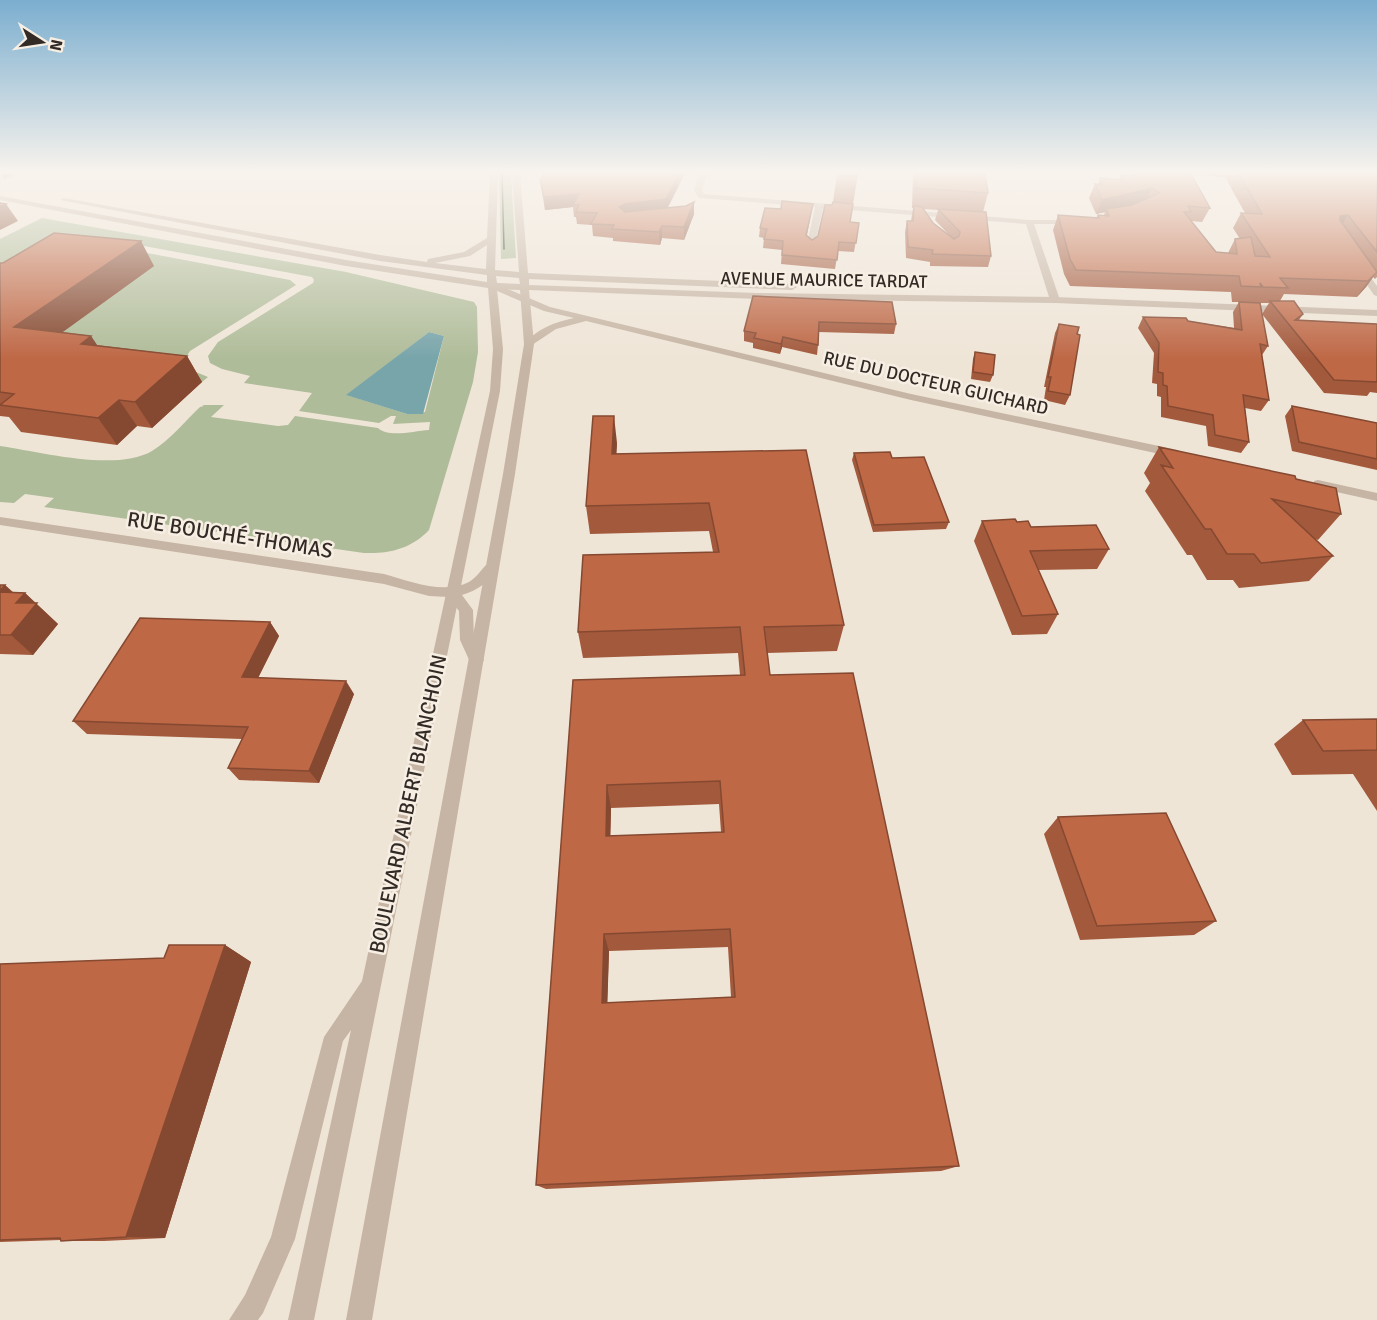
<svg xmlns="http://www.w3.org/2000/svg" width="1377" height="1320" font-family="Signika,sans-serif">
  <rect width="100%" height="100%" fill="#efe5d7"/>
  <path fill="#afbc99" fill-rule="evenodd" d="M499,174H511L516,258L501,259Z
    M42,218L346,272L474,302L477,307L478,352L473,382L429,530C411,549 389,554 364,553L44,507L54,498L25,494L14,503L0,502V446C41,452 116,472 152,451C170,440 185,421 200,407L204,406L202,405H224L211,417L278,426L288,425L295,416L378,428C389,438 413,431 429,430L430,422L393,424L396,416H391L379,423L299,411L312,393L244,383L250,376L222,369L210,363L208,356L218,342L313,283L314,280L312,277L133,244L30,248L0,264V239ZM429,332L444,336L425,412L407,414L347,395Z
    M126,249L290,280L296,285L190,351L185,359L191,370L208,377L202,382L99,370L34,353L153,266Z"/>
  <path fill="#78a5aa" d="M429,332L444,336L423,414H407L346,395Z"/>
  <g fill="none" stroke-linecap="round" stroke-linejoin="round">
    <path fill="#c6b5a4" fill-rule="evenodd" d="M699,174H707L702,190L704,194L1029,220H1074L1078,222L1074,224H1034L1060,300L1055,303L1050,300L1026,224L823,208L815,244L811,247L807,244L815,207L699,198L694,190Z
      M1355,264H1361L1377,286V296L1374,295L1354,266Z
      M490,284H496L550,307L911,394L1178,450L1184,454L1178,458L911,400L586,321L556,329L529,347L524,344C537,329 554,322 574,318L544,311L490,288Z
      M1318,480L1377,493V501L1314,487V481Z
      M0,517L384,574C410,581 443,595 469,582C476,578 481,570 486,565H496L498,568C489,582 478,590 462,595L473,610L474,640L484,660L481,664H471L460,640L459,611L448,597L429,596L384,584L0,525Z"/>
    <path fill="#c6b5a4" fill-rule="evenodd" d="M490,174H498L495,270L519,272L512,174H520L528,273L792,284L797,287L792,290L529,279V285L758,293L1055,297L1377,310V316L1055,303L758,299L529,290L534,344L515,474L372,1320H346L503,474L524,344L520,290L497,289L503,349L500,391L314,1320H288L351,1030L343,1041L295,1239L263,1313L258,1320H229L245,1295L271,1237L324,1037L362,981L490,391L493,349L488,288L346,266L0,200V196L346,260L487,282V275L380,261L60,200L64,198L380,255L427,262L428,259L464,252L487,238ZM487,245L486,269L435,263L470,256ZM496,276L519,278L520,284L497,283Z"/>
    <path stroke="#322a25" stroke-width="1.5" d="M502,174L504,249"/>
  </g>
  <path fill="#a3593c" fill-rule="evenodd" d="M837,174H858L853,204L833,202Z
    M913,174H985L988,193L983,212L991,256L988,267L930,266V262L906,258L905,232L907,221H911L913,208H912ZM924,209L938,210L935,220L949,235L933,223Z
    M1129,174H1377V277L1375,279L1373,277L1366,287L1357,297L1284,294L1280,301L1303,314L1299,320L1377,324V393L1370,392L1367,396L1324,393L1262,314L1269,303H1260L1268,346L1262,355L1269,400L1261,411L1245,408L1249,442L1241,453L1208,446L1206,426L1161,417V397L1157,396V384L1152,383L1154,353L1138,328L1143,317L1188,321L1234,328L1233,312L1239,302H1232L1231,292L1070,286L1064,274L1053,230L1058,215L1096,218L1098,215H1104L1105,212L1096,214L1089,198L1095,184H1098L1100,178L1119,180L1121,175L1129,176ZM1191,174L1225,177L1245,213H1241L1233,228L1240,239H1235L1228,253L1216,252L1191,221L1202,222L1210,208Z
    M540,180L668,208L694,214L684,240L662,238L660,245L613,241V238L593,236L592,225L577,224L576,217H574L573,207L545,210Z
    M813,204L807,235L812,240L850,222L859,223L854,252L838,251L835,269L781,264L782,250L763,248L764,238L759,237L760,228L781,209Z
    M0,263L154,266L62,332L91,336L97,345L187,356L202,382L152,428L137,426L117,445L21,432L9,417L0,416Z
    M753,296L896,324L894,334L818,332V345L817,355L782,347L780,354L753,348V343L744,341V331Z
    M1059,324L1070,395L1065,405L1044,400L1046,387H1044L1055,333Z
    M975,352L993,375L990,382L971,379L973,359Z
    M1292,406L1377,423V470L1292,451L1285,416Z
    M617,443L616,454L806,450L844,625L837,651L767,653L770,675L959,1166L941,1171L546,1189L536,1185L573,680L740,675L738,653L583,658L578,632L713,552L709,531L590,534L586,506ZM719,804L721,832L610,836L611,808ZM728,947L731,997L607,1003L609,951Z
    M1159,447L1296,479L1341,514L1318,540L1315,539L1333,556L1309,581L1239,588L1233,580H1207L1192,555H1187L1145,491L1150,483L1144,473Z
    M854,453L892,458L949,522L946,529L873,532L852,460Z
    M982,521L1017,522L1031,527L1109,549L1097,569L1038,570L1058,614L1047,634L1012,635L974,541Z
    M0,585H5L13,592L25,593L58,624L33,655L0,654Z
    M270,622L279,636L258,678L354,694L319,783L239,780L228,768L242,739L87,734L73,721Z
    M1377,719V811L1353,774L1292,775L1274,744L1303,720Z
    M1058,817L1216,921L1194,935L1080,940L1044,834Z
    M225,945L251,962L165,1238L104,1241H61V1240L0,1242V964L164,958Z"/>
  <path fill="#854931" d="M1,174H16L4,179Z
    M679,174H685L666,211L626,216L619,207Z
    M1152,188L1145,203L1106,209L1105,212L1096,214L1102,200Z
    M579,194V205H573V207L545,210L544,197Z
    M694,202V214L684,240V227Z
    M6,204L18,221L0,230V207Z
    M1348,215L1339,230L1340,216Z
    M662,226V238L660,245L659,232Z
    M141,241L154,266L34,353L14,327Z
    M1377,272L1366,287L1357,297L1368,281Z
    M91,336L108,362L81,344Z
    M783,337L782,347L780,354L781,344Z
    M187,356L202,382L152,428L135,402Z
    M119,400L137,426L117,445L98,418Z
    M614,416L617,443L615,482L612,454Z
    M5,585L19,599L25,593L58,624L33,655L11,635L0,593V591Z
    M270,622L279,636L252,690L242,677Z
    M346,681L354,694L319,783L309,771Z
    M607,785L611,808L610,857L606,836Z
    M604,934L609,951L607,1017L602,1003Z
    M225,945L251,962L165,1238L126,1237Z"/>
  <path fill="#be6846" stroke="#854931" stroke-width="1.5" fill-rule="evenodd" d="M544,174H679L666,199L625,204L619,207L625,212L686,206L694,202L684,227L662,226L659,232L612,229L614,225L591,224L597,213L576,212L579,205H573L579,194L544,197L540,180Z
    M917,174H985L988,193L916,188Z
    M1134,174H1191L1210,208L1188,206L1191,212H1184L1216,252L1237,254L1235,239L1251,237L1255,256L1270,257L1241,213L1262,214L1239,174H1377V252L1348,215L1340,216V220L1377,272L1368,281L1280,278L1288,288L1263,287L1260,283L1261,287L1241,286L1239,276L1076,270L1070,259L1058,215L1099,218L1098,215L1109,216L1106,209L1132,205L1159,193L1152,188L1102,200L1095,184L1103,185L1100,178L1123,180L1121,175L1135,176Z
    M782,201L813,204L806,235L812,240L818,236L825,205H832L833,202L853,204L850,222L859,223L856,243L839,242L837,260L782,255L783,241L764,239L767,229L760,228L765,208L781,209Z
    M0,203L6,204L0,207Z
    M914,206L922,207L933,223L954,239L959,236L960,232L938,209L986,212L991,256L932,254L933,250L908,247L907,221H913Z
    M54,233L141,241L14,327L91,336L81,344L187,356L135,402L119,400L98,418L0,405L14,394L0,392V263H3Z
    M753,296L892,302L896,324L819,322L818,345L783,337L781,344L754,338L756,333L744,331Z
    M1270,301H1294L1303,314L1295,320L1377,324V382L1334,380Z
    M1239,302L1260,303L1268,346L1260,344L1269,400L1243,395L1249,442L1215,435L1213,415L1168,406L1167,386L1163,385V373L1158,372L1159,343L1143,317L1186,318L1188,321L1242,330Z
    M1059,324L1079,327L1077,334L1080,335L1070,395L1048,391L1051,377H1048Z
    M975,352L995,355L993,375L973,372Z
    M1292,406L1377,423V459L1299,442Z
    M593,416H614L612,454L806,450L844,625L764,627L770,675L853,673L959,1166L536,1185L573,680L745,675L740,627L578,632L583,555L719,552L709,503L586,506ZM720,781L724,832L606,836L607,785ZM730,929L735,997L602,1003L604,934Z
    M1159,447L1295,476L1296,479L1336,488L1341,514L1272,499L1333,556L1261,563L1254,554H1227L1211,529H1205L1161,465L1173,468Z
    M890,452L892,458L924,457L949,522L874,525L854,453Z
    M1015,519L1017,522L1028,521L1031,527L1096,525L1109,549L1030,551L1058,614L1022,616L982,521Z
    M0,585H5L0,591Z
    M0,592L25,593L16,603H37L11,635H0Z
    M140,618L270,622L242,677L346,681L309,771L228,768L248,727L73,721Z
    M1377,719V750L1323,751L1303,720Z
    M1166,813L1216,921L1097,926L1058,817Z
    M169,945H225L126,1237L61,1241L60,1238L0,1240V964L164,958Z"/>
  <linearGradient id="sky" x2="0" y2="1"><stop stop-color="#7baecf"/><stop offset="0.48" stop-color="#f8f3ed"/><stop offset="1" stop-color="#f8f3ed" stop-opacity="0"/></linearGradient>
  <rect width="1377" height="359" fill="url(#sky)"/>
  <g text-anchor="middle" stroke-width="5" stroke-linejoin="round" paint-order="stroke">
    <g font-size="18" fill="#322a25" stroke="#f7efe3">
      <text transform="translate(824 280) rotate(1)" y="6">AVENUE MAURICE TARDAT</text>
      <text transform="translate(936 383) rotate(13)" y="6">RUE DU DOCTEUR GUICHARD</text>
    </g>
    <g font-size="21" fill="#322a25" stroke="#f7efe3">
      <text transform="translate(230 535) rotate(9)" y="7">RUE BOUCHÉ-THOMAS</text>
      <text transform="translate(408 804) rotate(-78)" y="7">BOULEVARD ALBERT BLANCHOIN</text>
    </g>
  </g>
  <g transform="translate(42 42) rotate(102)" stroke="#f7efe3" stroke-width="4.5" paint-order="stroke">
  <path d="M0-4.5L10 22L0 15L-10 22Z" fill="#322a25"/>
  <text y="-9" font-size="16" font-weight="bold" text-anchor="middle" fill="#322a25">N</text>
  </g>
</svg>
